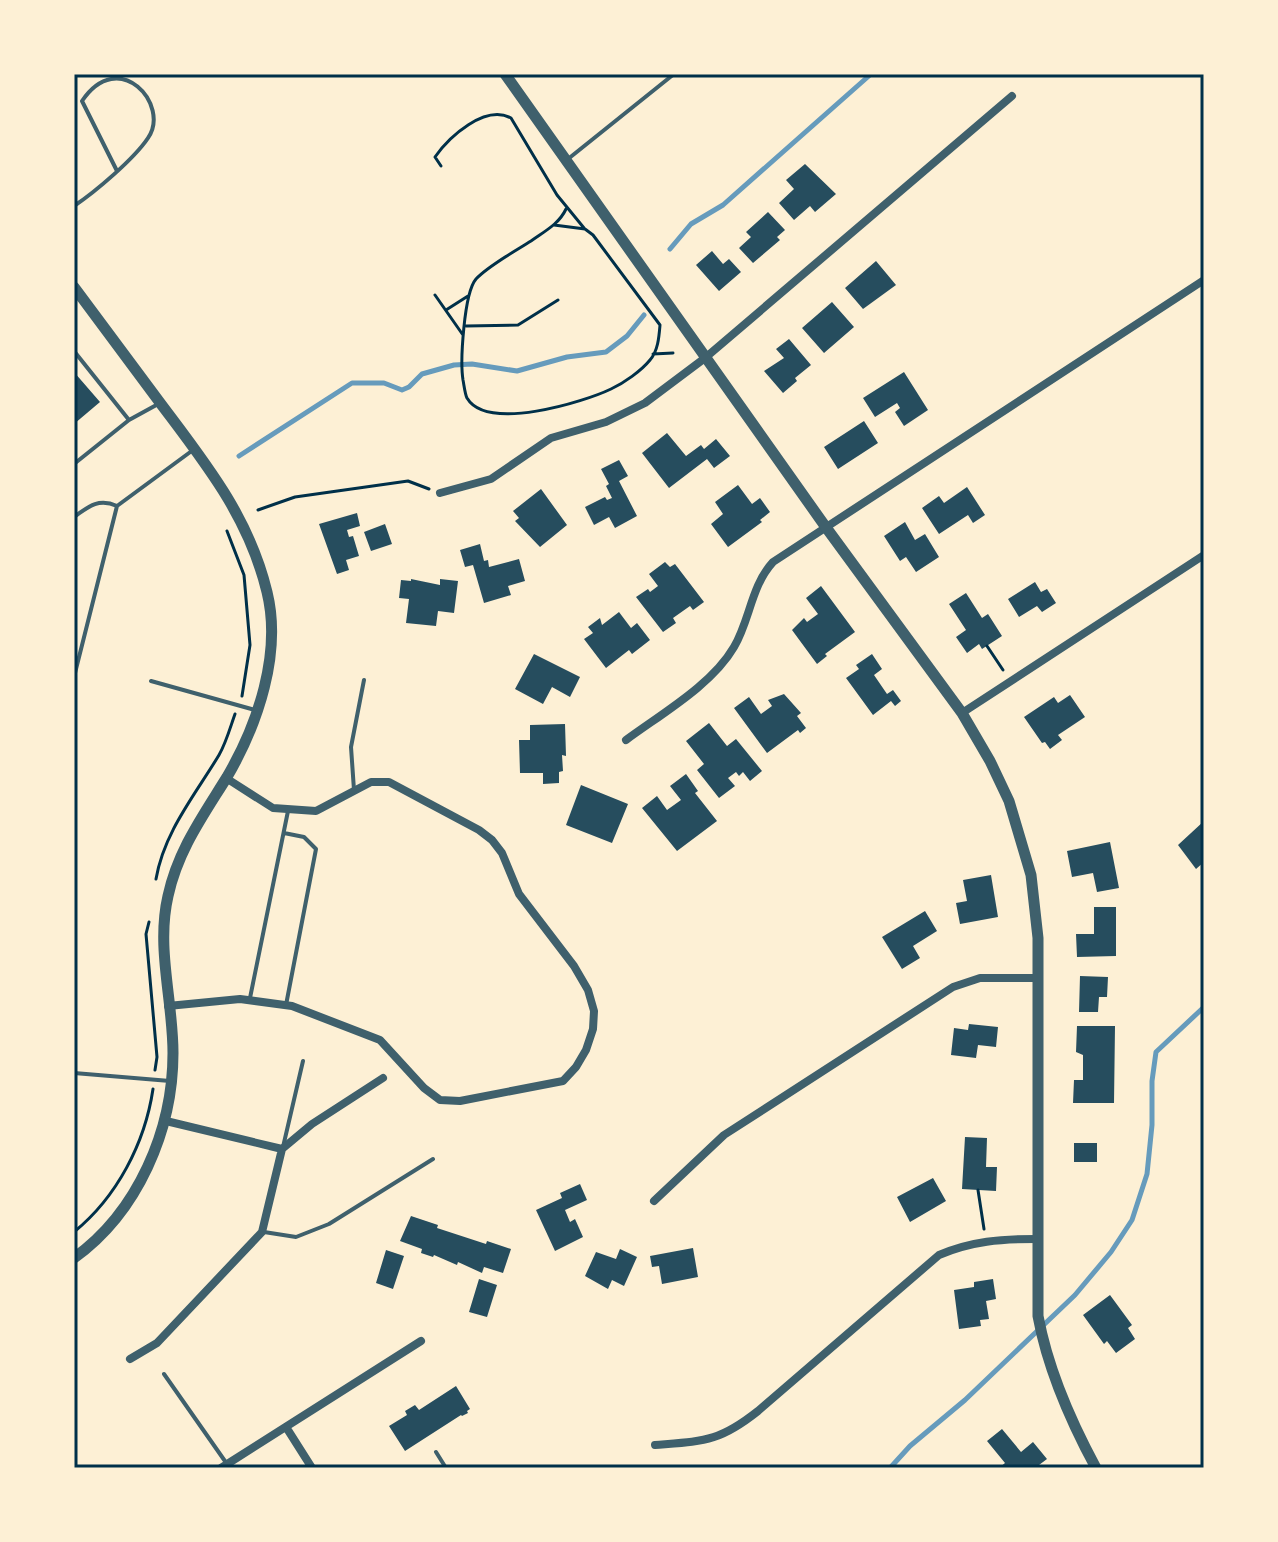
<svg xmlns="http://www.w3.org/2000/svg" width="1278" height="1542" font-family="'IBM Plex Sans',sans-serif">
  <rect width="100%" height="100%" fill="#fdf0d5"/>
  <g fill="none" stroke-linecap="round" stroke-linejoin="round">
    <path stroke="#669bbc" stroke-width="5" d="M670,249L691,224L723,205L871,74
      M239,456L352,383H384L402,390L409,387L422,374L454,365L472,364L517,371L567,357L606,352L627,336L644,315
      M890,1468L910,1446L965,1400L1075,1295L1111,1252L1132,1220L1147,1174L1152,1125V1081L1156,1052L1204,1007"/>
  </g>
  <path fill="#264d5e" d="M805,164L836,194L815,212L810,206L794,220L779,203L794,189L786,180Z
    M768,212L785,230L777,237L780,240L753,263L739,248L751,237L746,232Z
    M712,251L723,264L729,259L741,272L719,291L696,265Z
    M876,261L896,285L863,309L845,288Z
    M832,302L854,327L824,353L802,328Z
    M789,339L811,365L795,378L797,381L783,393L764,371L784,358L776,349Z
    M74,372L100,402L74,424Z
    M904,372L928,410L904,426L895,412L900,408L897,403L875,417L863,398Z
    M864,421L878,443L838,469L824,447Z
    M667,433L686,456L701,445L704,449L716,439L730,456L714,468L707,459L669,488L642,453Z
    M619,460L628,476L619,481L637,516L615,528L609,517L594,525L585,507L605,497L607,500L612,498L606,486L609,484L601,469Z
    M738,485L752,504L760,498L770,512L760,520L762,522L728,547L711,524L723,514L715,502Z
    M967,487L985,515L973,523L968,515L939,534L922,508L939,496L944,503Z
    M541,489L567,525L540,547L515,521L519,518L513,511Z
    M357,513L360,526L347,530L349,537L353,536L359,556L346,560L349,570L337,574L319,524Z
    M905,522L915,540L925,534L939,557L916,572L906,557L900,561L884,536Z
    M385,524L392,544L371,551L364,532Z
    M480,544L484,561L488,560L489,567L519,559L525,581L508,586L511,595L484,603L473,565L465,567L460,550Z
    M665,562L670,567L675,564L704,602L693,610L690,606L673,618L676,623L663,632L636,597L648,589L650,592L658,586L649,574Z
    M411,579L440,585V579L458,581L454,613L438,611L436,626L406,623L409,599L399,598L401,580L411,581Z
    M1035,582L1041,592L1047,589L1056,603L1042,612L1037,606L1019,617L1008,599Z
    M821,586L855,632L825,654L827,656L817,664L792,630L804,618L807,622L818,614L806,598Z
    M966,593L982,618L988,614L1002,636L982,649L979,644L967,653L956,637L966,630L949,604Z
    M619,612L631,628L637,623L650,640L632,654L629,650L606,668L584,639L593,633L588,627L600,618L602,625Z
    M534,654L580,677L570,697L552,687L543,704L515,689Z
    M872,654L882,669L874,675L887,694L893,690L901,701L895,706L891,701L873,715L846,678L859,669L856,665Z
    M784,694L801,713L797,716L806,728L800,733L798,730L767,753L734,708L749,697L761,714L772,706L768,700Z
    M1070,695L1085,717L1058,735L1062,740L1050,749L1045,742L1042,743L1024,717L1054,697L1058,703Z
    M709,723L727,746L736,739L762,771L750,781L743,772L739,776L736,772L728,778L735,786L719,798L697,770L704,764L686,741Z
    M565,724L566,756L562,755L563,771L559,772V783L543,784V773H520L519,740H530V725Z
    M686,774L698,791L695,793L717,821L677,851L642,808L657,796L667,810L681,800L670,786Z
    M581,785L628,804L612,843L566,825Z
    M1204,821V862L1196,869L1178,845Z
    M1110,842L1119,888L1097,892L1093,873L1072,877L1067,851Z
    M991,875L998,917L960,924L956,903L967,901L963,880Z
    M1094,907H1116V956L1077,957L1076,934H1094Z
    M925,911L937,931L913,946L920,958L902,969L882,937Z
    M1080,976L1108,977L1107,997H1099L1098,1012H1079Z
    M969,1024L998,1027L996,1047L978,1045L976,1058L951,1055L954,1028L968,1030Z
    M1077,1026H1115L1114,1103H1073L1074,1080H1083V1055L1076,1052Z
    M965,1137L987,1138L986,1167H997L996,1191L962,1189Z
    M1074,1143H1097V1162H1074Z
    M933,1178L946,1201L910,1222L897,1197Z
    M580,1184L587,1200L565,1210L570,1222L575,1219L583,1237L555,1251L536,1210L562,1198L560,1193Z
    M411,1216L438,1225L437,1228L486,1244L487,1241L511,1249L503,1273L484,1267L482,1273L458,1262L457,1265L434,1255L433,1257L421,1253L422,1249L400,1241Z
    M693,1248L698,1277L662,1284L659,1266L652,1267L650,1256Z
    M620,1249L637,1257L624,1286L612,1280L608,1289L585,1276L596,1252L616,1259Z
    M386,1250L404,1256L393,1289L376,1283Z
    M479,1279L497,1285L487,1317L469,1312Z
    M993,1279L996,1299L986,1301L989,1319L980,1320L981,1326L959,1329L954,1290L974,1287V1282Z
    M1110,1295L1132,1325L1128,1328L1135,1339L1116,1353L1107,1341L1104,1344L1083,1315Z
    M456,1386L470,1409L467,1411L468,1413L462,1416L461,1415L405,1451L389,1426L407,1415L405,1411L415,1405L419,1410Z
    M1002,1429L1021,1452L1033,1442L1047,1459L1035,1468H999L1005,1463L987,1441Z"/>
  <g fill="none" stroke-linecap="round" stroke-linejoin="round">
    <path stroke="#003049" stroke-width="3" d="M441,166L435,157C449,137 485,104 511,118L557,195L584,228
      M554,225L585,229L593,235L660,325C659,337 658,351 650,360C641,371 624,383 611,389C584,402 487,432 467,398C465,394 464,385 463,380C460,361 464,293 476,279C488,266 515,251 531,241C545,231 559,224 566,209
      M435,295L463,335
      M446,310L468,296
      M466,326L518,325L558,300
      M653,354L673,353
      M258,510L295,497L408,481L429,489
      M227,531L244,575L250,645L242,696
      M987,646L1003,670
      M156,879C164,832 195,795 219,755C226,743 230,728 235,714
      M149,922L146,934L157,1057L155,1070
      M978,1190L984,1229
      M74,1232C117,1197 145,1143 153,1089"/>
    <path stroke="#3f606c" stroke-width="4" d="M568,159L674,74
      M74,206C95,192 134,159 148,138C171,105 119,46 82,101L117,171
      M74,351L129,420
      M74,464L129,420L160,403
      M74,517C89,506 99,498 117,506
      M74,677L117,506L193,450
      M151,681L255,710
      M354,790L351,747L364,680
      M284,833L304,837L316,849L286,1005
      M250,998L288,811
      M74,1073L170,1081
      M283,1147L303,1061
      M264,1232L296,1237L329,1224L433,1159
      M164,1374L227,1464
      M436,1452L446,1468"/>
    <path stroke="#3f606c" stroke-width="8" d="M440,493L491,479L551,438L606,422L645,403L705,358L1012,96
      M962,713L1204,555
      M626,740C661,714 712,685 734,647C750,620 751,586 773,562L1204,280
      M168,1006L240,999L292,1006L380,1040L424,1088L440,1100L460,1101L563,1081L576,1067L586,1050L593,1029L594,1011L588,990L574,966L519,894L502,853L492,840L479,830L389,782H371L316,811L273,808L226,778
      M166,1121L282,1149
      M654,1201L724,1135L953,987L980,978H1039
      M130,1359L157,1343L262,1232L282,1149L312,1124L383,1078
      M286,1427L312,1468
      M655,1445C704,1441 719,1442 758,1411L939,1255C972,1241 1001,1239 1036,1239
      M221,1468L421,1341"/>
    <path stroke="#3f606c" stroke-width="11" d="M505,74L825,526L962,713L990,761L1009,801L1031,875L1038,938V1316C1048,1370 1070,1420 1096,1468
      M74,287C103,326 132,365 161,404C206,464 249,517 267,592C282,653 258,724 227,777C203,816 178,850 168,896C156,948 173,1000 173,1053C173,1130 138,1212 74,1258"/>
  </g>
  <rect width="1278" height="1542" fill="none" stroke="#fdf0d5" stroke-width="152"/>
  <rect x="76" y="76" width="1126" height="1390" fill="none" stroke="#003049" stroke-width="3"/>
</svg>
